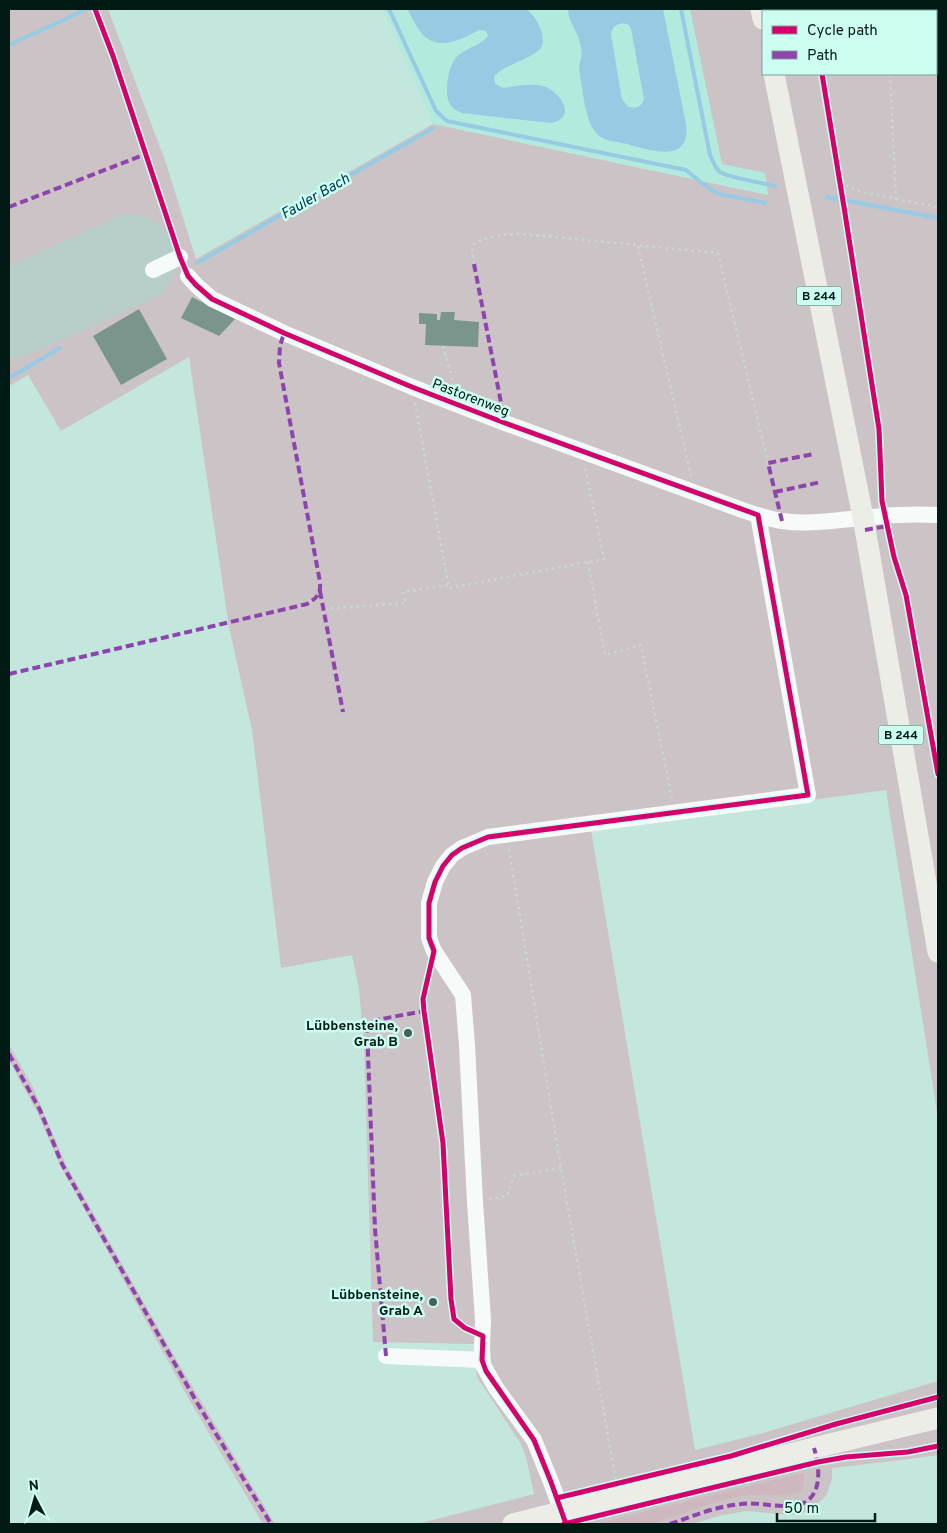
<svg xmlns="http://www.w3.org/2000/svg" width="947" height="1533" font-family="Overpass,sans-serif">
  <rect width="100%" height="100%" fill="#c3e6dd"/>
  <path fill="#b2eadd" d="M383,9H690L722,163L765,173L769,195L433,124Z"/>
  <path fill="#ccc3c6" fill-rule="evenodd" d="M9,9H108L166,163L196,259L433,124L768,195L765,173L722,164L690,9H938V1118L886,790L591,830L695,1450L763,1433L938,1381V1455L902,1460L832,1468V1479L826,1496L815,1506L803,1513L792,1515L746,1511L719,1516L692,1524H653L703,1507L736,1497L755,1495L787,1496L804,1484L803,1472L593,1524H417L534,1494L526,1457L521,1444L477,1377L474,1344L373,1342L364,1044L359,989L352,955L281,968L252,730L229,627L189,357L61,431L28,375L9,386ZM763,11H936V74H763Z
    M9,1045L33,1087L66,1165L180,1366L275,1524H263L190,1401L60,1165L37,1112L9,1060Z"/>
  <path fill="#cdb8c0" d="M804,1472V1484L801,1492L787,1496L755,1495L736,1497L703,1507L653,1524H593Z"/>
  <path fill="#96cbe3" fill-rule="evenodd" d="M407,9H527C533,15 537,20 540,28C543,35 545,45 539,50C527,61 508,63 494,76L495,83L499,86L504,88C516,86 531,83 543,86C554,89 572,106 562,118C559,121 555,122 551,123L462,113C452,109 448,105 447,93C447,79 449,62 461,53C470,47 481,45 488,36L486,31L479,30C462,39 441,51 424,36C417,29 412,17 407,9Z
    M568,9H663L686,124C691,165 650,150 627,144C618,142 604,141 598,135C584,122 583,88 579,70C579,65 580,63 581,58C583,53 580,44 579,39C575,28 568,20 568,9ZM623,23L629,25L631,29L644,99C641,107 637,109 628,107L622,99L621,94L611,34C613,26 615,25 623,23Z"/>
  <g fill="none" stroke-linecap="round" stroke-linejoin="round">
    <path stroke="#96cbe3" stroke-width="4" d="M389,9L436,111L447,121L686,170L703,184L719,194L765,203
      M681,9L710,155C713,161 715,168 720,172C730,178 763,183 775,186
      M9,45L87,9
      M827,197L938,218
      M197,263L433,128
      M9,378L60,348"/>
    <path stroke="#b8cec8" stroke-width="89" d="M9,315L132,259"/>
  </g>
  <path fill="#7a968c" d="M192,297L235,319L219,336L181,318Z
    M139,309L167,359L121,385L93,336Z
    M441,312H455L454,320L479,322L478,347L425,345L426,324H419V313L437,314V320H440Z"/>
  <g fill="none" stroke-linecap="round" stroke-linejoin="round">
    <path stroke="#ccd7d4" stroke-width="2.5" stroke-dasharray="2.5 4" stroke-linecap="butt" d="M886,9V11
      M890,74L896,200
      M840,183L861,192L938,207
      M638,246L691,476
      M474,264L472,248L474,244C490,235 505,234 523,234L718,253L768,463
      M443,346L455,389
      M415,403L449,588L604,559L585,467
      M588,562L605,655L641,645L672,799
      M324,609L406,603L403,592L449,585
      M509,849L561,1168L616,1482
      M489,1199L507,1196L514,1176L561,1168"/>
    <path stroke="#f6fbfa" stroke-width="16" d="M153,270L180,257
      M188,276L196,285L212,299L284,333L412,387L505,423L745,511C757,515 769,519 782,521C808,525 836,520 862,518C887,515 913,514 938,515
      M386,1356L482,1360
      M562,1512L551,1482L534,1440L496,1388L483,1365L482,1348L483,1320L475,1202L467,1045L463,995L434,951L429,938V903L435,882L443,866L452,855L462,848L488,837L808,795L758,515"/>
    <path stroke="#edede8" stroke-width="21" d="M761,9L763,19
      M774,74L863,517L938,952
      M513,1524L814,1448L938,1418"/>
    <path stroke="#8e44ad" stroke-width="4" stroke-dasharray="8 4" stroke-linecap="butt" d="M796,9L797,11
      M9,207L146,154
      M474,264L505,423
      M775,492L821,482
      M782,521L768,463L814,454
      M865,530L887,526
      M320,591L343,712
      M9,674L307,604C317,598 321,594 320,582L279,363L280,346L284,333
      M9,1054L40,1110L62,1164L103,1237L196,1401L271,1524
      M386,1356L375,1229L367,1029L376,1020L424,1011
      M670,1524C693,1516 717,1506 741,1504C756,1502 770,1506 784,1506C822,1509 822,1474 814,1448"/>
    <defs>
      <path id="cycleway" d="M95,9L113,56L180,257L188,276L196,285L212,299L284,333L412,387L505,423L758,515L808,795L488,837L462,848L452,855L443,866L435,882L429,903V938L434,951L423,999L424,1011L443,1143L451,1299L454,1319L465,1328L483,1336L482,1360L486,1371L534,1440L551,1482L566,1524
        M822,74L844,207L879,429L882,501L894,557L906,595L938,774
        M557,1498L731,1456L836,1424L938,1397
        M564,1524L818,1462L846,1457L908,1452L938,1446"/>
    </defs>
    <use href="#cycleway" stroke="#ccfef2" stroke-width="8"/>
    <use href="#cycleway" stroke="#d6006c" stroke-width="5"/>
  </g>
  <g fill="#46615b" stroke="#ccfef2" stroke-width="2">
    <circle cx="408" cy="1033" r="5"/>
    <circle cx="433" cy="1302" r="5"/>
  </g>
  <g text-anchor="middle" stroke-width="5" stroke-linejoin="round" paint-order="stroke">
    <g fill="#ccfef2" stroke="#3f5e57" stroke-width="1">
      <rect x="796.5" y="286.5" width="45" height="19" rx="4"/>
      <rect x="878.5" y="725.5" width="45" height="19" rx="4"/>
    </g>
    <g font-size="12" font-weight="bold" fill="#021a15">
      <text x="819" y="300">B 244</text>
      <text x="901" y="739">B 244</text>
    </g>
    <g font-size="14" fill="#021a15" stroke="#ccfef2">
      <text transform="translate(471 397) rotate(21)" y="5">Pastorenweg</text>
    </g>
    <g font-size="14" font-weight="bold" fill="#021a15" stroke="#ccfef2" text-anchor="end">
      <text x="398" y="1030">Lübbensteine,<tspan x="398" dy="16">Grab B</tspan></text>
      <text x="423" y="1299">Lübbensteine,<tspan x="423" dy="16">Grab A</tspan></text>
    </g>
    <g font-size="15" font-style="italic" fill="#01344e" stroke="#ccfef2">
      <text transform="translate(315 196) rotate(-30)" y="5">Fauler Bach</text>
    </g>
  </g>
  <rect width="947" height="1533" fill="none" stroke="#021a15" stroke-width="20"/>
  <rect x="762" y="10" width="175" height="65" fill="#ccfef2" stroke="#7ba39a"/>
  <rect x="772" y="26" width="25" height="8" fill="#d6006c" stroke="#7ba39a"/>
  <text x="807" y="35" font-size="15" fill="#021a15">Cycle path</text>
  <rect x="772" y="51" width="25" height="8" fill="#8e44ad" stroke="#7ba39a"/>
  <text x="807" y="60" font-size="15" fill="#021a15">Path</text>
  <g transform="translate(35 1498) rotate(354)" stroke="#ccfef2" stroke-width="4" paint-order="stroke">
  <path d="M0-4L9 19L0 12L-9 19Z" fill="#021a15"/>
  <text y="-8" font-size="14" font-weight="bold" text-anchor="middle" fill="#021a15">N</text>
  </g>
  <path d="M777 1513v8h98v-8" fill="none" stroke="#021a15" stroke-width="2.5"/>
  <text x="784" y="1513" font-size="15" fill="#021a15" stroke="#ccfef2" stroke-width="4" paint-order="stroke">50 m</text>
</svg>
